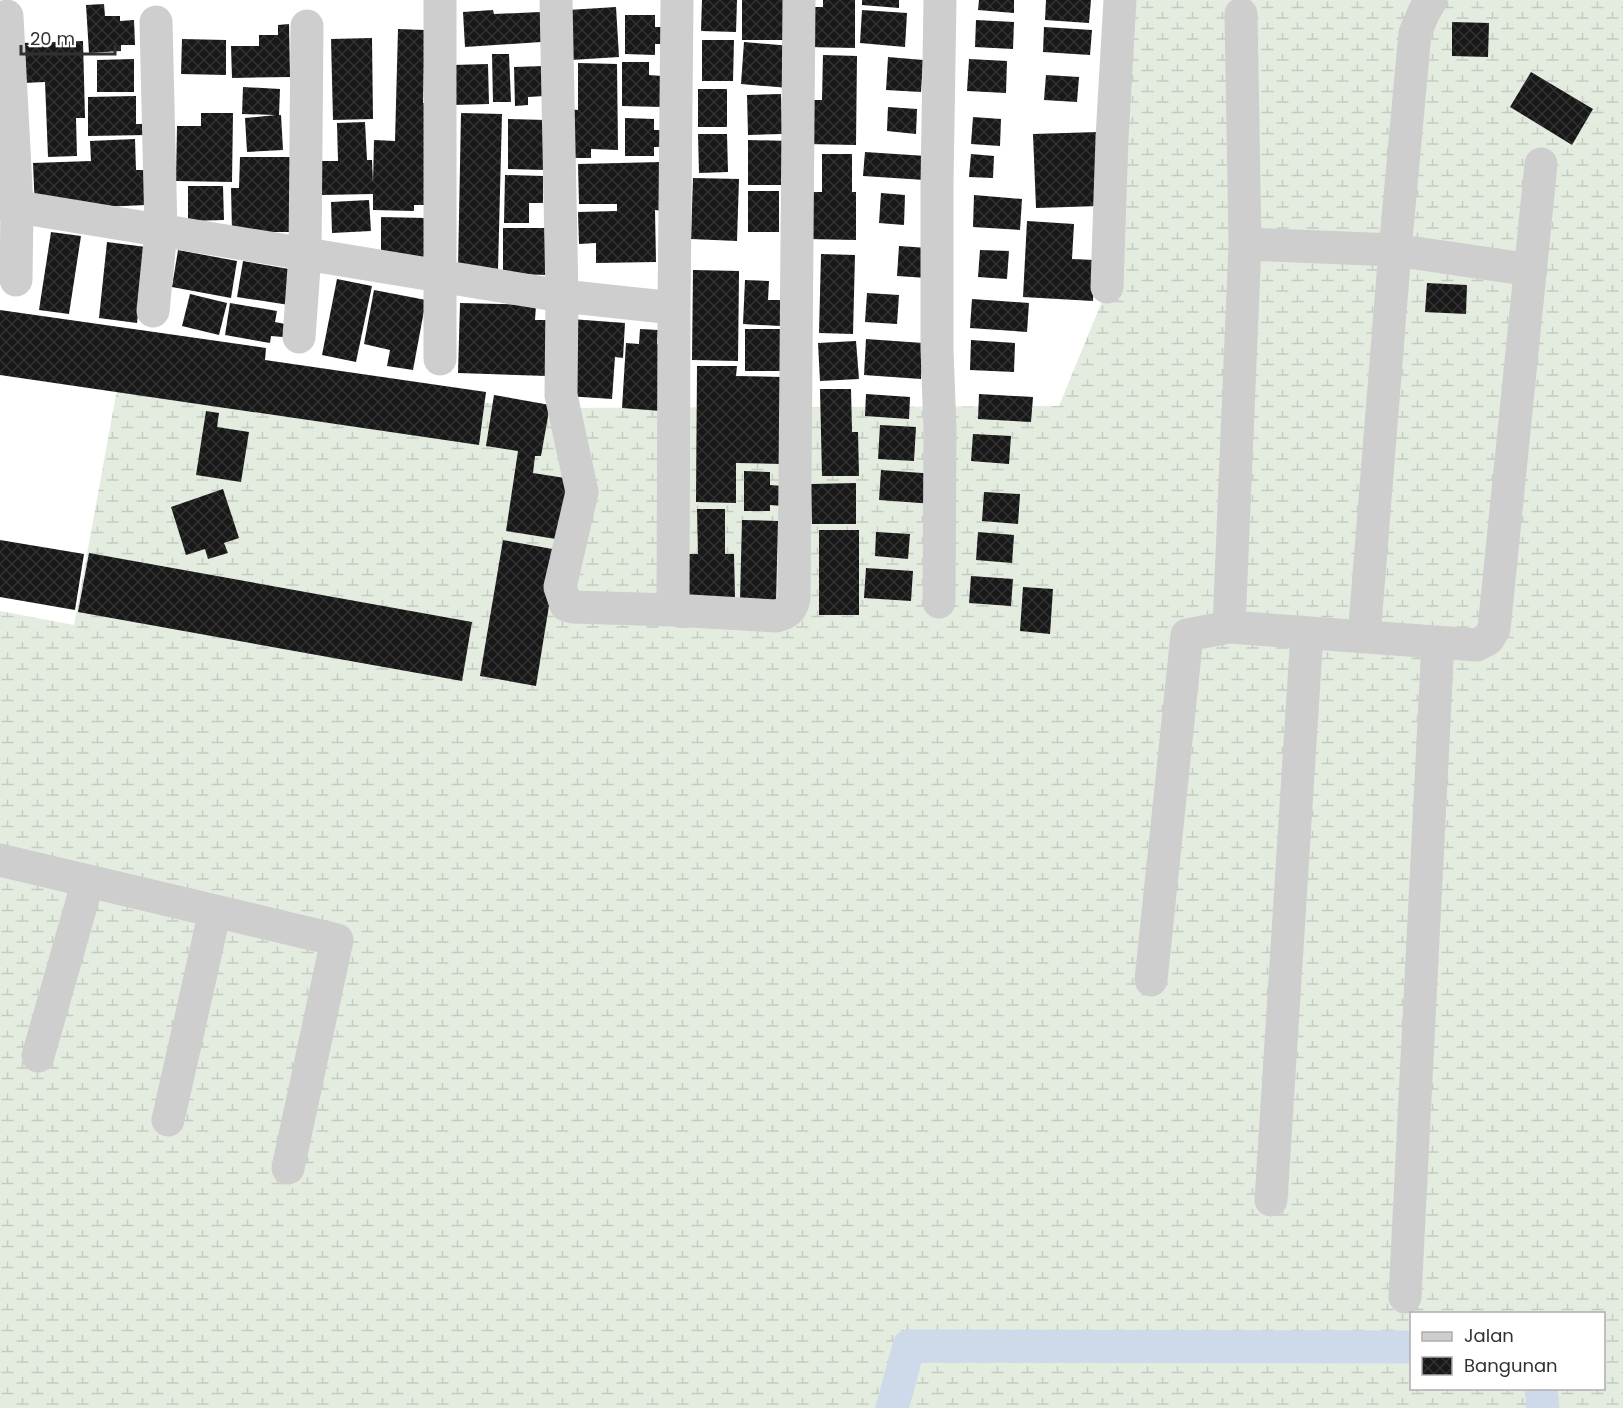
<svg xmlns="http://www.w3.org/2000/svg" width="1623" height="1408" font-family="Poppins,sans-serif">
  <defs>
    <pattern id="wetland-marsh" width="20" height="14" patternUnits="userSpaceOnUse" patternTransform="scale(1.5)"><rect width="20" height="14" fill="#e4ece0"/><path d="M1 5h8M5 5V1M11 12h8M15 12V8" fill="none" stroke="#c4cbc1"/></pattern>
    <pattern id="building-cross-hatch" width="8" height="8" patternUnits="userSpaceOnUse" patternTransform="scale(1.5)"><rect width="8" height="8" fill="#181818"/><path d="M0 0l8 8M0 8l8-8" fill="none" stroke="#313131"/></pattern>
  </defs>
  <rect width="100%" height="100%" fill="#fff"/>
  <path fill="url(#wetland-marsh)" fill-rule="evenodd" d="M1110,0H1623V1408H0V611L74,625L120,373L551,408L1059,406L1114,272ZM1412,1314H1604V1388H1412Z"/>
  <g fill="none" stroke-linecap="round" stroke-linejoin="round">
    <path stroke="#ced9ea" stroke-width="33" d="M1541,1388L1543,1408
      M892,1408L909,1346L1412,1347"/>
  </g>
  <path fill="url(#building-cross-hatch)" d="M702,0H737L736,32L701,31Z
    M742,0H788V40H742Z
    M823,0H855V48L807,47V7H823Z
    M862,0H899V8L862,5Z
    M979,0H1014V13L978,10Z
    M1046,0H1091L1089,23L1045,20Z
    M104,4L105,16H120V21L134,20L135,45H121V51L89,53L86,5Z
    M616,7L619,57L571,60L568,10Z
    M493,10L494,14L540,12L541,42L465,47L463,12Z
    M862,10L907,13L905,47L860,43Z
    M625,15H655V27H665V44H655V55L625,54Z
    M976,20L1014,22L1013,49L975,47Z
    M1452,22L1489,23L1488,57L1452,56Z
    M289,24L290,77L232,78L231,46H259V35H278V25Z
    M1044,27L1092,30L1090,55L1043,52Z
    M398,29L425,30L423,103H429L427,205H414V211L373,210V194L321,195L319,161H338L337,123L365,122L367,160H372L373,183L374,140L395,141Z
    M372,38L373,119L333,120L331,39Z
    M182,39L226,40V75L181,74Z
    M702,40H734L733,81H702Z
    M83,41L85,118H76L77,156L48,157L45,82L23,83L22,43Z
    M744,42L791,46L789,88L741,84Z
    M492,54H509L511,102H493Z
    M823,55L857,56L856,145L806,144L807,100H822Z
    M888,57L923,60L921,92L886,90Z
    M134,59V92H97V60Z
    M969,59L1007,61L1006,93L967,91Z
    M622,62H649V75L662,76V107L622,106Z
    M578,63L617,64L618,150L591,149V158H568V109L578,110Z
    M488,64L489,104L453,105L452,65Z
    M544,66L545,96L528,97V105L515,106L514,67Z
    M1531,72L1593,109L1572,145L1510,107Z
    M1046,75L1079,77L1077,102L1044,100Z
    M243,87L280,89L279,115H281L283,150L247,152L245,118L276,115L242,114Z
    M698,89H727V127H698Z
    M781,94L782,134L748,135L747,95Z
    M136,96V124H147V135L88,136V97Z
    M888,107L917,109L916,134L887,131Z
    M201,113H233L232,182L176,181L177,126H201Z
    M461,113L502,114L498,270L458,269Z
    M973,117L1001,119L1000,146L971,144Z
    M625,118L654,119V130H661V147H654V156H625Z
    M508,119L546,120L545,170L508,169Z
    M1098,132L1100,206L1036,208L1033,134Z
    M698,134H727L728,172L699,173Z
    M135,139L136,170H145L146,205L35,210L33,163L91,161L90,141Z
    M748,140L790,141V185H748Z
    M865,152L926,156L925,180L863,176Z
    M822,154H852V192H856V240L808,239V192H822Z
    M971,154L994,156L993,178L969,177Z
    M240,157H294L295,232H232L231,188H239Z
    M662,162L663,211L655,210L656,262L596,263V243L579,244L578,212L617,211V204H579L578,164Z
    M505,175L543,176V203H529V223H504Z
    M693,178L739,179L737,241L691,239Z
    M188,186H223L224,220L188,221Z
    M748,191H779V232H748Z
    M881,193L905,195L904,225L879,223Z
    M974,195L1022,199L1020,230L973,227Z
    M369,200L371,231L332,233L331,202Z
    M381,217L425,218V257L381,256Z
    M1027,221L1074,224L1072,259L1095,260L1093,301L1023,297Z
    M503,228H548V275L503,274Z
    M51,232L81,236L69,314L39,310Z
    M107,242L146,247L137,323L99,318Z
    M899,246L928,248L927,278L897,276Z
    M178,250L237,261L231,298L172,287Z
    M980,250L1009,251L1007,279L978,277Z
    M821,254L855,255L853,334L819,333Z
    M243,261L295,270L289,305L237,297Z
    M693,270L739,271L738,361L692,360Z
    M337,279L372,286L356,362L322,355Z
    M745,280L769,281L768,300H781L780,326L743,324Z
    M1427,283L1467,285L1466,314L1425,312Z
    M374,290L426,300L413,370L387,366L390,350L364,344Z
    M867,293L899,295L897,324L865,322Z
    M190,294L227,303L219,335L182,326Z
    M972,299L1029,303L1027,332L970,328Z
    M230,303L277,311L275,322L285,324L283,337L271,336L270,343L225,335Z
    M460,303L536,305L535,320H549L547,376L458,373Z
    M0,310L266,348L265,360L486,392L479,445L0,375Z
    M571,319L625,323L623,358L615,357L612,399L567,396Z
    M640,329L658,330L657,344H664L661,411L622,408L626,343L639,344Z
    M745,329H781V371H745Z
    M866,339L923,343L921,379L864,375Z
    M971,340L1015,343L1014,372L970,370Z
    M856,341L859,379L820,381L818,343Z
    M697,366H737L736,376L782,377L781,464L736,463V503L696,502Z
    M820,389H851L852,432H858L859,476H822Z
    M866,394L910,397L909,419L865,416Z
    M979,394L1033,397L1031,422L978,419Z
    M494,395L550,405L541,456H535L533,473L571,479L562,540L506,531L518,451L486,446Z
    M206,411L219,413L217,427L249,432L241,482L196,475Z
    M880,425L916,427L914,461L878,459Z
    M973,434L1011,436L1009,464L971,461Z
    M881,470L936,474L934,504L879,500Z
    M744,471L770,472V485L782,486V506L770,505V511H744Z
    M856,483V524H812L811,484Z
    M223,489L239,538L224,543L228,553L208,559L205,549L186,555L171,507Z
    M984,492L1020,494L1018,524L982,521Z
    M697,509H725V554H734L735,598L684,599L683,554H698Z
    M742,520L778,521L776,602L740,600Z
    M819,530H859V615H819Z
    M876,532L910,534L908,559L875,556Z
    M978,532L1014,535L1012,563L976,560Z
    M0,540L84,554L75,610L0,597Z
    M503,540L558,550L536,686L480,676Z
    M89,553L472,622L462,681L78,612Z
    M866,568L913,571L911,601L864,598Z
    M971,576L1013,579L1011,606L969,603Z
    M1023,587L1053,589L1050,634L1020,631Z"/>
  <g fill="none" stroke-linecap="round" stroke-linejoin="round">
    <path stroke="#cecece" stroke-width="33" d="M556,0L562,296L674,308L677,0
      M7,16L17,207L16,280
      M0,204L562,296L561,395L582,492L560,587L566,605L573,607L673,610L776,616C788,613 792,609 794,598L799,0
      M1245,244L1395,250L1531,270
      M1107,287L1112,138L1120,0
      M153,311L161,231L156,22
      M299,337L305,254L307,26
      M440,359V0
      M939,602L940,430L937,349V184L940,0
      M673,610L674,308
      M1229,627L1245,244L1241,14
      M1364,637L1395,250L1415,33L1424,12L1431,0
      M0,860L337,940L288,1168
      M1151,980L1187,635L1229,627L1477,645L1488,639L1494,629L1541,164
      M38,1056L88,881
      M168,1120L215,911
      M1271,1200L1307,633
      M1405,1297L1438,642"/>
  </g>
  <rect x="1410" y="1312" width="195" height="78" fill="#ffffff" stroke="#adadad" stroke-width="1.5"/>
  <rect x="1422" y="1332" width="30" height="9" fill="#cecece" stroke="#adadad" stroke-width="1.5"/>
  <text x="1464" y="1342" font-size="18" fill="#313131">Jalan</text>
  <rect x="1422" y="1357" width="30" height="18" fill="url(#building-cross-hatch)" stroke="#adadad" stroke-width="1.5"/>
  <text x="1464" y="1372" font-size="18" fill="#313131">Bangunan</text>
  <path d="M21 45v9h94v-9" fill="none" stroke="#313131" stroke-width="3"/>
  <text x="30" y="45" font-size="18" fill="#313131" stroke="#ffffff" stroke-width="4.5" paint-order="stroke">20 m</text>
</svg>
